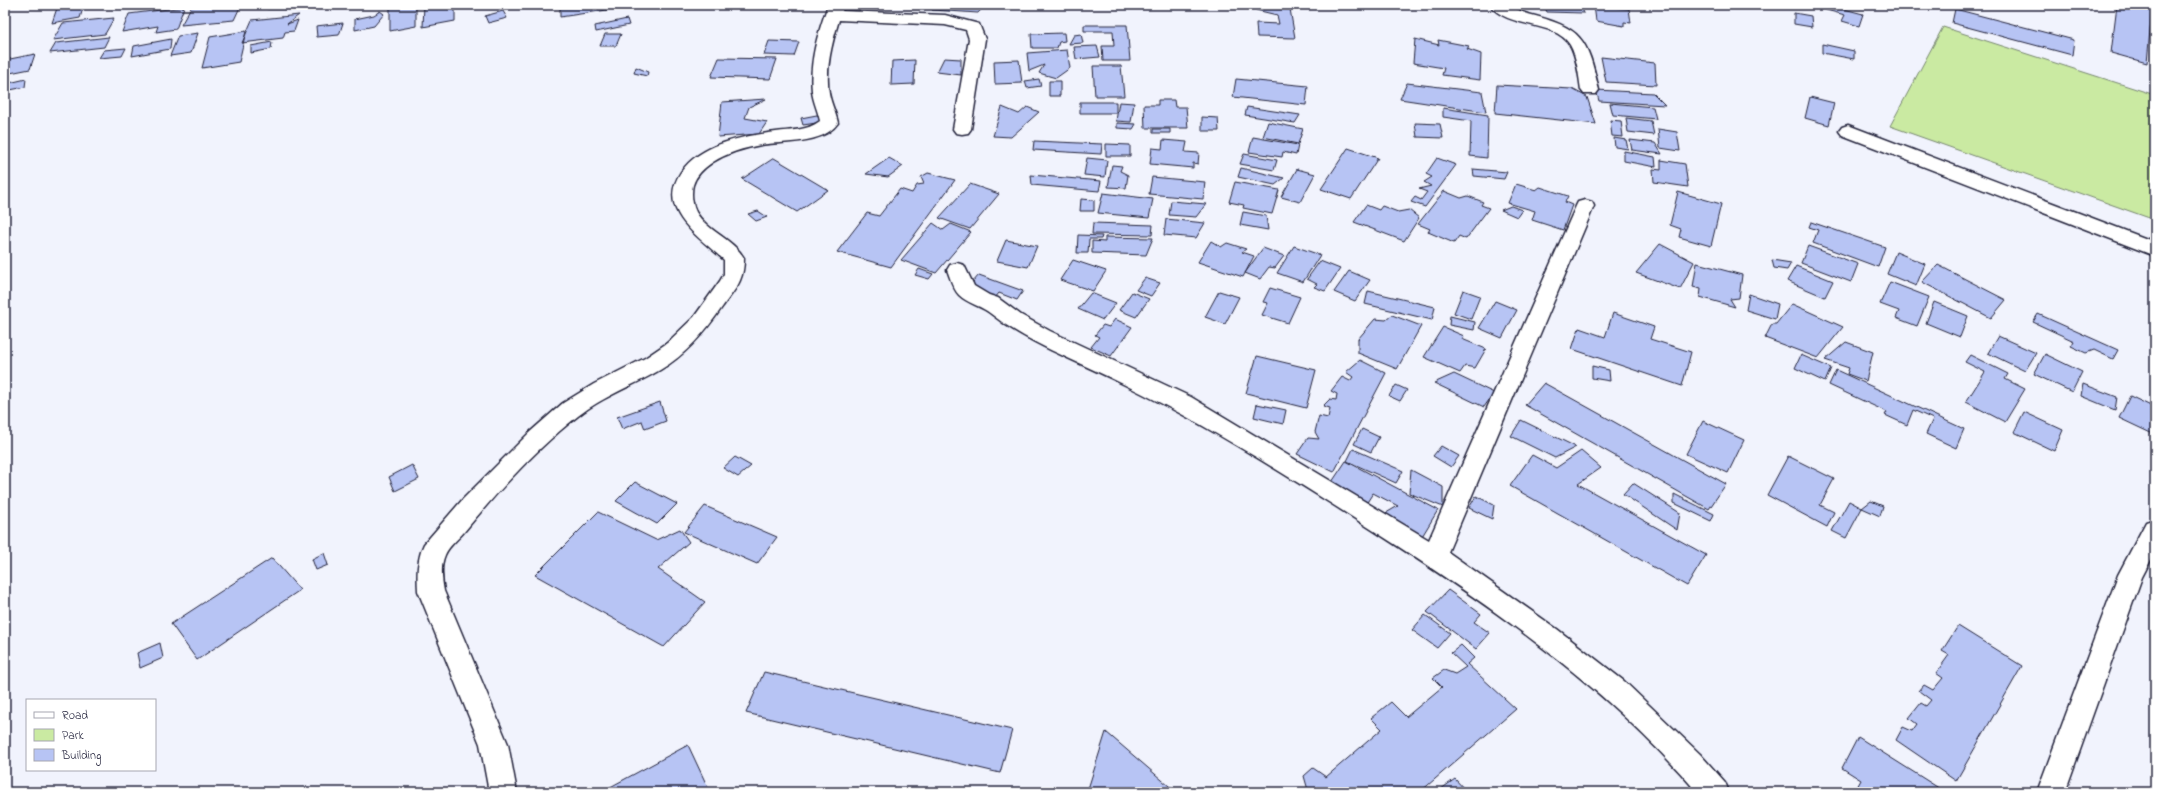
<svg xmlns="http://www.w3.org/2000/svg" width="2160" height="797" font-family="'Indie Flower',sans-serif">
  <rect width="100%" height="100%" fill="#f1f3fd"/>
  <filter id="ink" filterUnits="userSpaceOnUse"><feTurbulence type="fractalNoise" baseFrequency=".025" numOctaves="2"/><feDisplacementMap in="SourceGraphic" scale="8" xChannelSelector="R" yChannelSelector="G"/><feConvolveMatrix kernelMatrix="1 2 1 2 8 2 1 2 1" color-interpolation-filters="sRGB"/></filter>
  <g filter="url(#ink)">
    <path fill="#caeaa2" stroke="#76866e" d="M1943,27L2155,95V220L1890,126Z"/>
    <path fill="#b7c4f4" stroke="#22223b" d="M58,5H84L80,18L52,23Z
      M209,5H241L234,20L181,25L191,7Z
      M270,5H298L294,9H267Z
      M390,5H416V26L390,31Z
      M424,5H455V21L423,27Z
      M560,5H620V8L560,17Z
      M933,5H985L978,13L932,10Z
      M1544,5H1580L1584,13L1547,12Z
      M1594,5L1629,9L1631,23L1624,22V26L1596,21Z
      M1829,5L1863,14L1859,26L1842,21L1845,15L1826,10Z
      M2117,5H2141L2152,8L2147,63L2111,53Z
      M184,7L176,29L156,32L158,26L122,32L129,14Z
      M1257,8L1290,9L1295,38L1257,37L1256,23L1279,24L1277,15L1256,10Z
      M1955,9L2074,40L2072,55L1952,23Z
      M380,11L384,14L374,26L355,30V19L374,15Z
      M503,11L507,18L488,23L485,16Z
      M1794,13L1811,16L1812,27L1794,24Z
      M299,15L287,24L298,20L294,31L285,32L283,38L242,43L252,20Z
      M114,18L105,34L53,40L63,23Z
      M627,19L629,25L596,32L595,26Z
      M343,23L339,35L317,37L316,26Z
      M1084,25H1127L1130,61H1103L1102,46H1114L1113,31H1084Z
      M246,31L239,62L202,68L210,37Z
      M198,33L191,53L170,56L178,36Z
      M1064,33L1065,41L1059,42L1057,48H1032L1031,34Z
      M605,34H621L616,46H600Z
      M1081,34L1083,43L1069,44L1074,35Z
      M109,37L104,47L50,53L56,43Z
      M171,39L170,49L132,56L134,46Z
      M1415,39L1439,45L1438,40L1469,46L1467,49L1481,54L1480,80L1442,75L1444,68L1413,63Z
      M769,41L799,42L794,56L764,55Z
      M272,42L271,49L251,53V46Z
      M1822,44L1854,51V59L1822,53Z
      M1097,46L1100,57L1076,59L1074,47Z
      M126,48L122,56L99,58L104,50Z
      M1067,50L1070,68L1056,78L1039,73L1044,65L1029,71L1027,53Z
      M35,54L30,69L5,74V60Z
      M1601,57L1655,63L1656,85L1606,82Z
      M719,58L777,59L770,79L711,77Z
      M944,58L961,59V75L937,72Z
      M915,60L914,84L891,85L892,61Z
      M1019,60L1022,83L995,84L994,61Z
      M1093,66H1121L1124,96H1095Z
      M636,67L648,72L647,76L634,73Z
      M26,79L25,87L5,91V84Z
      M1039,79L1041,86L1027,88L1025,81Z
      M1236,79L1308,86L1306,105L1233,97Z
      M1049,81H1060V96H1049Z
      M1407,83L1482,92L1486,112L1400,99Z
      M1497,85L1572,89L1587,97L1596,124L1495,113Z
      M1596,90L1653,93L1665,105L1599,101Z
      M1810,97L1834,103L1829,125L1805,118Z
      M766,99L749,107L745,118L767,122L759,134L718,137L722,102Z
      M1158,100H1174L1175,107H1186L1188,128H1145L1144,105H1158Z
      M1080,102H1116V113H1080Z
      M1119,102L1134,103L1131,122L1116,121Z
      M1610,103L1653,107L1656,119L1613,115Z
      M1002,107L1019,114L1027,107L1039,112L1011,137L993,136Z
      M1247,107L1300,115L1295,123L1245,115Z
      M1443,108L1488,115L1487,158L1470,156L1471,121L1443,117Z
      M822,114L823,122L803,125L801,118Z
      M1202,117L1218,118L1219,131H1202Z
      M1626,118L1651,121L1654,135L1628,132Z
      M1610,120L1621,121L1623,137L1612,136Z
      M1268,122L1303,129L1298,144L1263,137Z
      M1117,123L1136,124L1133,129L1117,128Z
      M1415,123L1440,124L1443,138L1417,137Z
      M1153,129H1170V133H1153Z
      M1658,129L1677,132L1680,151L1660,148Z
      M1253,137L1298,145L1296,155L1283,152L1282,157L1249,152Z
      M1614,138L1626,140L1628,149L1615,147Z
      M1163,140L1187,142L1185,152L1199,153L1198,164L1193,163V168L1150,164L1152,148L1162,149Z
      M1630,140L1655,143L1662,154L1632,150Z
      M1034,141L1102,144L1101,154L1033,150Z
      M1106,144L1130,145V156H1106Z
      M1348,148L1378,158L1351,199L1321,189Z
      M1624,151L1655,157L1656,167L1624,161Z
      M1244,154L1277,160L1274,170L1240,164Z
      M774,158L828,190L797,212L742,179Z
      M889,158L903,166L888,177L866,174Z
      M1087,158L1107,160L1105,177L1084,175Z
      M1437,158L1456,165L1425,207L1411,202L1415,197L1421,200L1427,192L1419,189L1431,186L1424,182L1432,177L1426,174Z
      M1661,160L1685,164L1688,187L1654,182L1653,169L1661,170Z
      M1112,165L1122,166L1120,171L1128,175L1126,188L1108,187Z
      M1241,168L1284,178L1275,185L1238,177Z
      M1297,169L1315,174L1300,202L1281,197Z
      M1473,169L1507,172L1504,179L1474,176Z
      M928,173L955,180L891,267L837,252L867,213L879,216L900,189L912,193L917,185L924,184L921,177Z
      M1031,175L1101,181L1099,191L1032,185Z
      M1152,177L1205,182L1203,199L1149,194Z
      M1235,182L1279,190L1272,214L1243,208L1244,205L1229,202Z
      M970,184L999,194L970,229L939,218Z
      M1516,184L1536,190L1540,187L1568,196L1565,202L1572,205L1563,230L1532,220L1535,211L1508,203Z
      M1444,191L1461,198L1468,196L1483,202L1481,205L1489,208L1466,239L1459,236L1454,243L1428,232L1430,229L1418,224Z
      M1678,192L1721,204L1711,246L1679,237L1681,229L1670,225Z
      M1103,193L1153,199L1149,218L1098,213Z
      M1081,199L1094,200V211H1080Z
      M1171,201L1206,204L1196,217L1169,215Z
      M1366,205L1379,210L1382,206L1398,212L1409,210L1419,218L1404,241L1354,222Z
      M1511,206L1522,210L1517,217L1501,210Z
      M758,211L767,217L756,221L748,214Z
      M1243,212L1266,216L1268,230L1240,225Z
      M1166,219L1205,223L1196,238L1164,235Z
      M1811,222L1885,247L1878,267L1813,243L1818,230L1809,227Z
      M933,223L943,230L951,224L971,232L936,273L901,260Z
      M1093,223L1153,225L1152,235L1092,234Z
      M1078,235L1102,236L1101,239H1089L1088,253H1077Z
      M1105,237L1153,238L1146,255L1092,253V241L1105,242Z
      M1006,240L1037,246L1028,267L997,261Z
      M1211,241L1221,247L1227,243L1246,249L1242,252L1254,256L1243,277L1198,262Z
      M1660,244L1694,262L1680,289L1636,273Z
      M1294,246L1320,255L1303,282L1277,273Z
      M1808,246L1858,264L1851,282L1801,263Z
      M1263,248L1284,256L1275,268L1269,267L1260,279L1245,273Z
      M1896,252L1925,264L1916,286L1887,274Z
      M1073,260L1106,271L1093,291L1060,280Z
      M1772,260L1791,263L1787,270L1774,268Z
      M1320,261L1340,269L1325,291L1314,287L1317,284L1307,279Z
      M1697,263L1742,275L1739,298L1730,299L1735,307L1700,297L1701,289L1693,287Z
      M1938,265L2006,300L1991,318L1922,282Z
      M1796,266L1833,281L1825,297L1787,281Z
      M919,269L933,274L929,279L915,275Z
      M1349,271L1370,280L1355,301L1334,292Z
      M979,275L1023,291L1017,300L999,293L991,303L966,290Z
      M1145,278L1160,283L1151,296L1136,290Z
      M1890,282L1929,297L1917,326L1896,318L1899,311L1880,304Z
      M1270,288L1300,297L1288,323L1262,315L1268,303L1263,302Z
      M1463,290L1480,296L1471,319L1454,313Z
      M1219,291L1239,297L1225,324L1205,317Z
      M1368,291L1435,307L1432,320L1365,304Z
      M1132,292L1149,299L1136,317L1119,310Z
      M1091,293L1116,303L1103,320L1078,309Z
      M1749,294L1778,304L1775,319L1746,310Z
      M1495,301L1517,310L1502,338L1479,328Z
      M1934,302L1968,316L1960,337L1926,323Z
      M1792,304L1843,327L1818,358L1765,338L1772,324H1776Z
      M1613,313L1654,327L1650,339L1691,352L1682,386L1572,349L1579,328L1605,337Z
      M2038,314L2118,350L2113,359L2094,350L2086,353L2071,346L2074,341L2033,322Z
      M1392,315L1421,326L1397,369L1358,353V339L1375,319L1386,320Z
      M1450,316L1475,322L1474,330L1449,325Z
      M1115,319L1132,327L1111,356L1091,347L1099,337L1095,335L1103,325L1109,327Z
      M1443,327L1464,336L1462,339L1486,349L1475,368L1465,366L1460,373L1424,357Z
      M1998,336L2036,353L2025,371L1988,353Z
      M1846,342L1873,352L1866,381L1847,374L1849,368L1825,360Z
      M2045,354L2082,372L2072,392L2034,374Z
      M1801,355L1831,368L1825,382L1795,368Z
      M1970,355L2008,374L2005,379L2025,389L2005,422L1966,402L1985,372L1965,362Z
      M1257,356L1316,370L1306,408L1246,393Z
      M1360,360L1386,373L1334,472L1297,454L1308,438L1319,439L1315,432L1319,416L1328,418L1330,408L1323,406L1330,399L1336,400L1337,394L1331,391L1342,377L1350,381L1353,377L1346,372Z
      M1592,366L1609,370L1610,381L1592,378Z
      M1836,370L1964,429L1956,448L1926,434L1933,419L1913,410L1907,425L1885,415L1887,412L1829,385Z
      M1454,374L1494,393L1484,407L1434,383Z
      M1544,383L1726,484L1709,509L1525,405Z
      M2083,384L2117,397L2115,410L2081,396Z
      M1396,385L1407,390L1400,401L1389,396Z
      M2130,396L2155,408V435L2119,418Z
      M660,402L666,421L645,429L642,421L622,429L617,417Z
      M1257,404L1286,410L1283,424L1254,417Z
      M2024,412L2063,430L2054,451L2014,432Z
      M1521,420L1576,447L1555,458L1511,436Z
      M1703,421L1744,440L1728,473L1686,454Z
      M1362,429L1379,437L1371,452L1354,444Z
      M1441,446L1459,456L1451,467L1433,456Z
      M1353,449L1403,471L1396,483L1347,461Z
      M1581,451L1601,468L1578,484L1706,555L1687,586L1510,486L1532,455L1556,468Z
      M1788,456L1834,479L1820,505L1834,512L1827,527L1767,495Z
      M735,457L751,466L738,477L723,468Z
      M1346,461L1438,510L1421,538L1381,516L1398,506L1373,493L1364,507L1328,488Z
      M412,465L419,479L395,491L389,477Z
      M1411,470L1443,487V507L1409,493Z
      M635,482L677,504L657,524L616,501Z
      M1633,483L1680,513L1677,530L1623,494Z
      M1674,494L1714,514L1711,521L1674,503Z
      M1476,496L1494,505L1492,519L1469,508Z
      M1849,501L1862,508L1846,538L1832,531Z
      M1871,501L1883,506L1880,516L1862,508Z
      M705,506L777,537L757,564L684,532Z
      M598,512L656,540L680,529L689,542L658,569L705,602L664,647L535,575Z
      M324,553L328,565L316,570L312,559Z
      M272,558L300,590L197,660L171,624Z
      M1448,590L1481,614L1474,622L1490,633L1476,649L1427,612Z
      M1425,615L1450,633L1437,648L1412,630Z
      M1958,626L2022,666L1956,781L1896,740L1903,727L1912,731L1917,724L1909,718L1921,703L1926,706L1931,700L1919,691L1924,685L1933,690L1943,678L1936,673L1949,655L1942,651Z
      M160,643L163,658L140,668L137,653Z
      M1461,645L1474,658L1467,664L1516,709L1420,792H1306L1308,790L1304,776L1313,768L1326,777L1382,729L1371,718L1391,702L1406,717L1442,687L1433,678L1444,670L1455,674L1466,667L1451,653Z
      M764,672L1012,730L1000,773L746,713Z
      M1106,732L1176,792H1087Z
      M1858,737L1945,792H1861L1856,789L1861,780L1842,768Z
      M688,745L710,792H601Z
      M1455,779L1467,792H1437Z"/>
    <g fill="none" stroke-linecap="round" stroke-linejoin="round">
      <defs>
        <path id="minor" d="M828,5H844L842,11L945,15L979,24L985,39L971,129L968,133L962,134L956,133L953,129L969,39L966,30L945,25L839,20C832,43 825,69 829,93C831,104 836,113 838,123C823,145 784,141 761,145C744,148 727,153 713,162C704,168 696,175 693,185C691,193 692,204 696,212C707,231 733,239 744,258C744,281 736,288 723,306C706,331 686,355 660,370C633,386 603,396 578,416C539,446 496,493 464,532C458,539 448,547 445,555C440,566 442,580 444,591L508,744L517,792H489L480,744L418,591C417,575 417,559 424,544L463,499L530,432L563,403L594,384L645,358L667,343L694,317L720,281L724,274V260C700,237 655,211 681,172C701,143 744,136 776,132C791,130 807,131 820,121C818,111 813,101 812,91C809,62 818,32 828,5Z
          M1490,5C1495,5 1501,4 1506,5C1513,6 1521,12 1528,14C1582,28 1587,37 1599,90L1596,94H1584L1581,90C1579,76 1577,57 1570,45C1555,20 1507,29 1490,5Z
          M1848,125L2155,242V256L1842,135L1839,131L1842,127Z
          M1585,200L1592,202L1594,206L1448,552L1557,629L1624,681L1700,754L1725,782L1729,792H1697C1600,678 1472,593 1346,513C1273,467 1200,421 1121,383C1083,364 1041,348 1006,325C999,320 993,315 987,311C978,305 967,303 959,295C953,289 950,277 947,270L950,265L957,263L964,265L974,286L989,295L998,298L1021,315L1050,331L1191,397L1429,540L1576,206L1578,202Z
          M2155,519V552L2142,577L2065,792H2037L2118,575L2146,522Z"/>
      </defs>
      <use href="#minor" stroke="#22223b" stroke-width="3"/>
      <use href="#minor" fill="#fff" fill-rule="evenodd"/>
    </g>
  </g>
  <rect width="2160" height="797" fill="none" stroke="#fff" stroke-width="20"/>
  <rect x="10" y="10" width="2140" height="777" fill="none" stroke="#22223b" stroke-width="1.5" filter="url(#ink)"/>
  <rect x="26" y="699" width="130" height="72" fill="#ffffff" stroke="#a7a7b1"/>
  <rect x="34" y="712" width="20" height="6" fill="#ffffff" stroke="#a7a7b1"/>
  <text x="62" y="719" font-size="12" fill="#22223b">Road</text>
  <rect x="34" y="729" width="20" height="12" fill="#caeaa2" stroke="#a7a7b1"/>
  <text x="62" y="739" font-size="12" fill="#22223b">Park</text>
  <rect x="34" y="749" width="20" height="12" fill="#b7c4f4" stroke="#a7a7b1"/>
  <text x="62" y="759" font-size="12" fill="#22223b">Building</text>
</svg>
